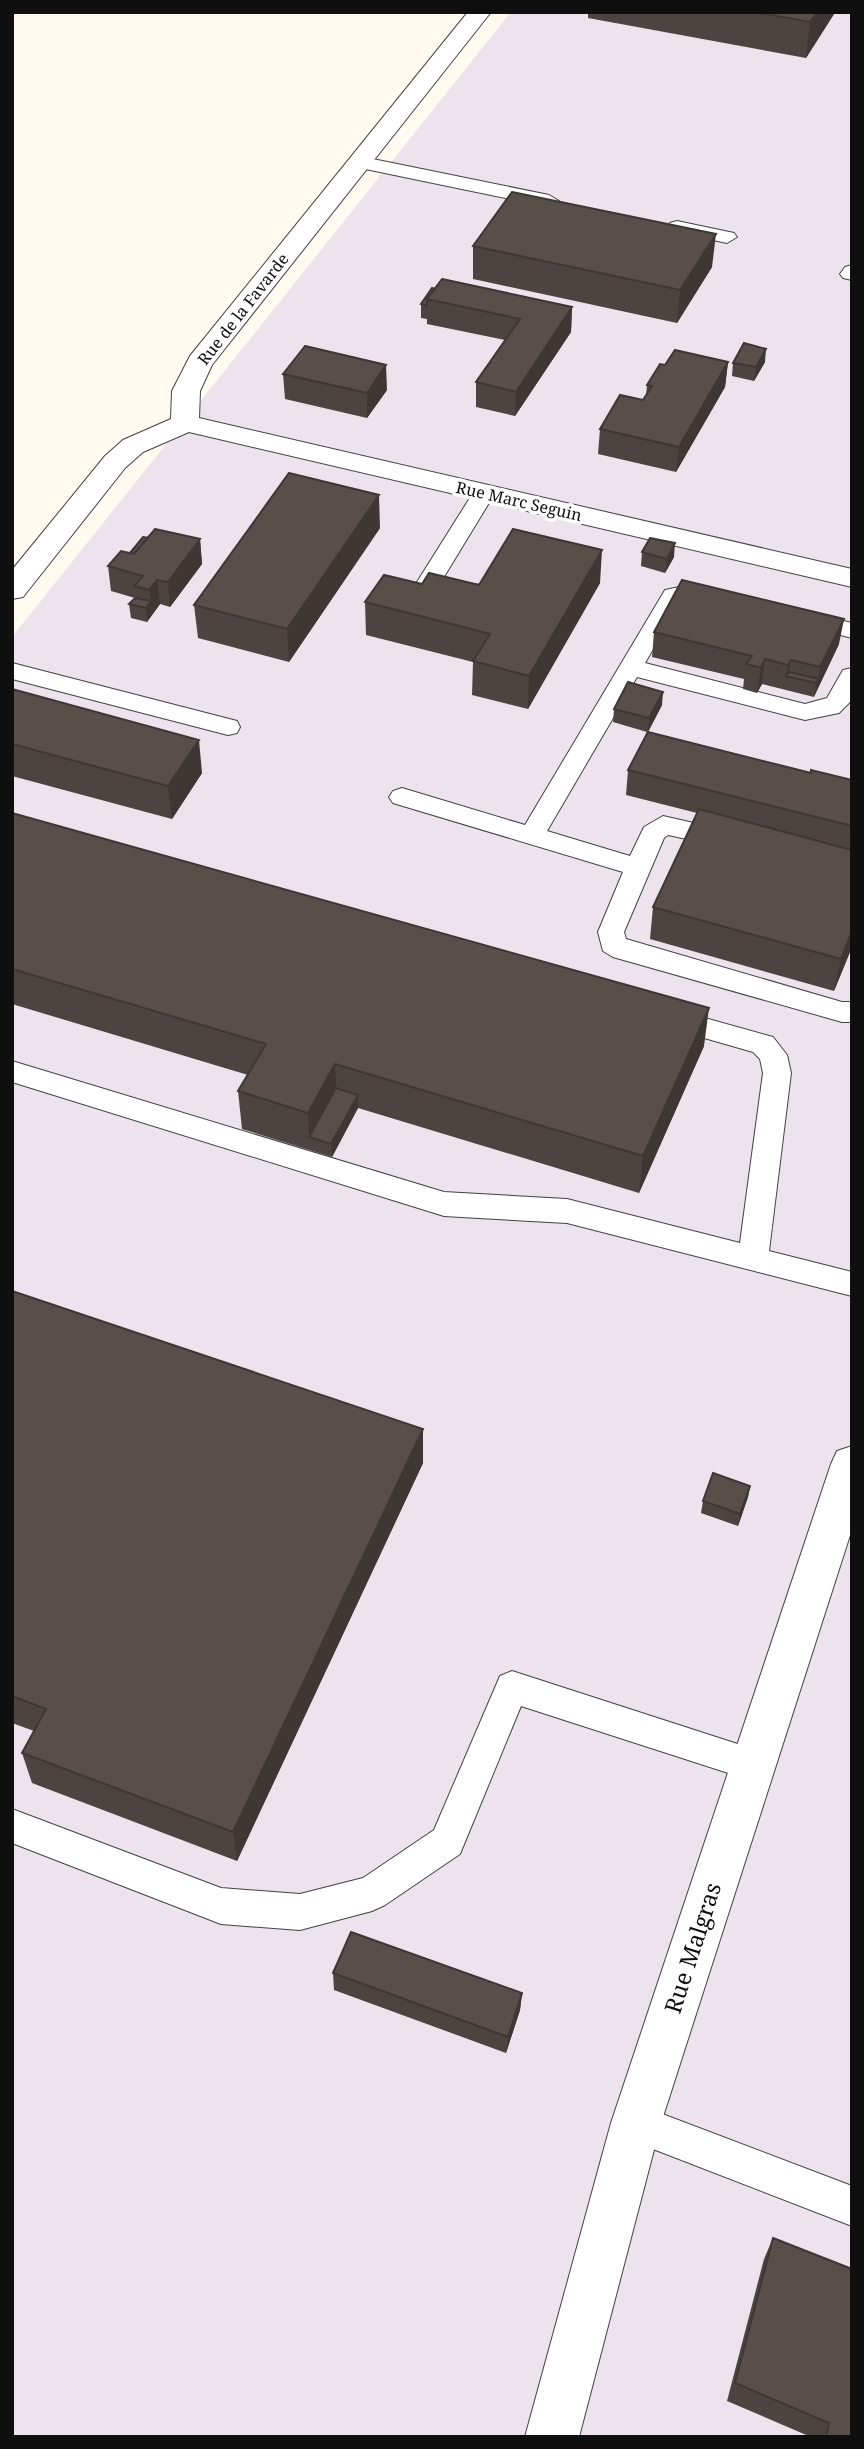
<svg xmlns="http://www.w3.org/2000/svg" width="864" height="2449" font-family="'Noto Serif',serif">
  <rect width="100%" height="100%" fill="#fffbf0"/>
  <path fill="#ece3ed" d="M511,12H852V2437H12V637Z"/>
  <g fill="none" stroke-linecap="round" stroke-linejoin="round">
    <defs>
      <path id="lane" d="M358,156L549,195L559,201L549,207L351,166L348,162Z
        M677,221L734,233L737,237L727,243L670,231L667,227L670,223Z
        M852,265V280L843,278L840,274L845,267Z
        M484,486L495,493L436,590L432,595H416L412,590L473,493Z
        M689,585L722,592L726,597L722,602L681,601L645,663L805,704L827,698L843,670L852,668V700L839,713L805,720L637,677L547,831L630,856L644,827L663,816L738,833L742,839L738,845L729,848L668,835L664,838L624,932L626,939L842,1002H852V1022H842L613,957L603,951L598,932L623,872L393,803L389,797L393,791L402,788L525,825L665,590Z
        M803,611L852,623V638L795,623L791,618L795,613Z
        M12,663L237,721L240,727L237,733L228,735L12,679Z
        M669,1008L773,1037L787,1055L791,1073L769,1251L852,1272V1296L567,1223L444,1216L12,1082V1061L444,1192L567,1199L740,1243L763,1073L760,1059L753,1052L659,1025L655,1018L659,1011Z
        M512,1671L753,1749L765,1753L771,1765L765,1777L753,1781L521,1706L460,1854L385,1905L372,1911L300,1930L221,1924L12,1843V1809L221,1888L300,1894L363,1878L434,1830L500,1676Z
        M636,2104L852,2186V2226L622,2137L617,2123L622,2109Z"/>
      <path id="street" d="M468,12H491L212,365L200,391L199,418L852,569V587L189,432L143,452L125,468L23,597L12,599V570L105,456L123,440L171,419L172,391L190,356Z
        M852,1446V1529L661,2123L579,2437H525L611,2123L831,1464L837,1451Z"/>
    </defs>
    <use href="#lane" stroke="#424242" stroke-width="2"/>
    <use href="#street" stroke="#424242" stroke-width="2"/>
    <use href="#lane" fill="#fff" fill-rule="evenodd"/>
    <use href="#street" fill="#fff" fill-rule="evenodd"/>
  </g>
  <path fill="#4c4440" d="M588,12H834V14L806,58L588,18Z
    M473,246L712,267L677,323L473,279Z
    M432,288L572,307L571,332L515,416L476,407V382L505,340L427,324V319L421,318V304Z
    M728,362L725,387L676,472L598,454L600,429L643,400L646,396L647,385L665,365Z
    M765,362L754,381L732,376L733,363Z
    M283,374L387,390L367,418L285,399Z
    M380,528L289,662L198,638L194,605Z
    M148,538L200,539L202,564L170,607L160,604L147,622L131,618L129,604L135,598L111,591L108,566L130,553Z
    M642,552L674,557L665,573L641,566Z
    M600,583L528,709L472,695L473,662L366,635L365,602L422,584Z
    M654,632L839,644L814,697L762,684L757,693L743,689L744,679L652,657Z
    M12,689L202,773L172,819L12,776Z
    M662,705L648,732L811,773L852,780V947L834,991L650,939L653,907L697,813L626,795L628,770L647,732L613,722L614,709Z
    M12,813L704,1046L639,1193L358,1108L332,1157L242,1129L238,1091L248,1075L12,1004Z
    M12,1291L423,1429V1463L237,1861L32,1783L22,1753L34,1731L12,1723Z
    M750,1486L748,1497L738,1526L701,1513L703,1501Z
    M333,1973L522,1993L520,2010L506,2053L334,1990Z
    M773,2238L852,2437H811L727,2401L764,2259Z"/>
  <path fill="#3e3734" d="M817,12H834V14L806,58L810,22Z
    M716,234L712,267L677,323L680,290Z
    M572,307L571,332L515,416L516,392Z
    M766,349L765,362L754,381L756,367Z
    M728,362L725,387L676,472L679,447Z
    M386,365L387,390L367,418V393Z
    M379,495L380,528L289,662L287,629Z
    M200,539L202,564L170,607L168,582Z
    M675,543L674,557L665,573L667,559Z
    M602,550L600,583L528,709L529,676Z
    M157,580L160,604L147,622L146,608L151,601L149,590Z
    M844,619L839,644L816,692L820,667Z
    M765,659L762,684L757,693L761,668Z
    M791,660L788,677L786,676L788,665Z
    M819,679L816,692L814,697L816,683Z
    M663,692L662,705L648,732L649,718Z
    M199,740L202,773L172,819L168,786Z
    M852,931V947L834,991L841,959Z
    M709,1008L704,1046L639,1193L643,1156Z
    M335,1064L337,1101L309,1137L308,1113Z
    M358,1095V1108L332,1157L331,1144Z
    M423,1429V1463L237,1861L233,1832Z
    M750,1486L748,1497L738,1526L740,1514Z
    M522,1993L520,2010L506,2053L508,2037Z"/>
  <path fill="#584f4b" stroke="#3e3734" stroke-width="2" d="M755,12H817L810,22Z
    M512,192L716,234L680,290L473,246Z
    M442,279L572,307L516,392L476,382L520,319L427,299Z
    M432,288L435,289L427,299V306L421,304Z
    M744,343L766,349L756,367L733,363Z
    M305,346L386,365L367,393L283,374Z
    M675,350L728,362L679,447L600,429L620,395L643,400L652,386L647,385L660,364L665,365Z
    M289,473L379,495L287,629L194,605Z
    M155,529L200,539L168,582L157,580L149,590L134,586L143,576L108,566L121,551L134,554Z
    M513,529L602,550L529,676L473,661L490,634L365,602L384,575L422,584L429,573L479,585Z
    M143,537L148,538L134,554L130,553Z
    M650,538L675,543L667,559L642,552Z
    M682,580L844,619L820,667L791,660L788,665L765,659L761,668L746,664L752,656L654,632Z
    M135,598L151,601L146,608L129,604Z
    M789,672L819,679L816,683L786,676Z
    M628,682L663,692L649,718L614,709Z
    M12,689L199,740L168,786L12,744Z
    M648,732L811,773V770L852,780V826L628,770Z
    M699,809L852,850V931L841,959L653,907Z
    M12,813L709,1008L643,1156L335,1064L308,1113L238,1091L266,1044L12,969Z
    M336,1088L358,1095L331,1144L309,1137Z
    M12,1291L423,1429L233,1832L22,1753L46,1709L12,1696Z
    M713,1473L750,1486L740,1514L703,1501Z
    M351,1932L522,1993L508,2037L333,1973Z
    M773,2238L852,2269V2437H826L829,2423L735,2383Z"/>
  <g text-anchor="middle" stroke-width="7" stroke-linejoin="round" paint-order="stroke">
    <g font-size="16" fill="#0f0f0f" stroke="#fff">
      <text transform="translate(243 309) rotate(-52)" y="6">Rue de la Favarde</text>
      <text transform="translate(519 501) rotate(13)" y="6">Rue Marc Seguin</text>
    </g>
    <g font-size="23" fill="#0f0f0f" stroke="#fff">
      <text transform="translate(693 1948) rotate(-72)" y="8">Rue Malgras</text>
    </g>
  </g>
  <rect width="864" height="2449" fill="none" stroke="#0f0f0f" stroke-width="28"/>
</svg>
